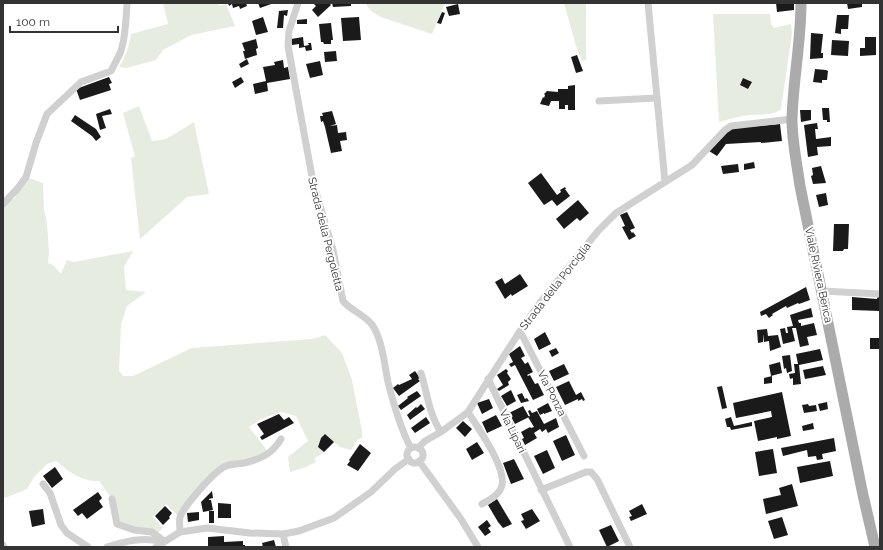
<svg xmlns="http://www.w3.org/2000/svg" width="883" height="550" font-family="Raleway,sans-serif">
  <rect width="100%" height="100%" fill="#fff"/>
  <path fill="#e6ecdf" d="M163,3H218L219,6L226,4L235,26L191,35L163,50L156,60L126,68L119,67C126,56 129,47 131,34L168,24Z
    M365,3H445L432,34L381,17L371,11Z
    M564,3H586V60L582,61L576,46Z
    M713,14H770L771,24L774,28L791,24L792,33L781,109C775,116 753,114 744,116C735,117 727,120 719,122Z
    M139,106L152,141L166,139L194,122L209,194L187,197L140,239L131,158L135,156L123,113Z
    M26,177L43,183L44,209L47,223L49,253L48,263L53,265L61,274L67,260L74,262L133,251L124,267L126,290L146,292L127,306L121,324L119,371L123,376H133L192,348L312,339L325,335L342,353L352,380L362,431V438L358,439L351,450L340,447L325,434L321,438L318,447L324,452L314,459L316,462L306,467L290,472L288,457L308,441L296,416L281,412L261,419L249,427L269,453L218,471L180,518L166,504L153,517L163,528L155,535L117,524L112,499L99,481C80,481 71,473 56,461L47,464L34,477L27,489L5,498L3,496L4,483L3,480V204L15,198L18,188Z"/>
  <path fill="#1a1a1a" d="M228,3H246L247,6L240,9L239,6L233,8L232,4L229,6Z
    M258,3H274L260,8Z
    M313,3H329L331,5L318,17L312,10L316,6Z
    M332,3H355V4H351V6L333,7Z
    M776,3H794V10L777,12Z
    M847,3H862V7L848,9Z
    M458,4L460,14L449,16L446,7Z
    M288,10L287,16L284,15L283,28H277L279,11Z
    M442,12L445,13L441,24L437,23Z
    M837,15H849L848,29H841V34L835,33Z
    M263,17L268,32L256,35L252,21Z
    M359,17L361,40L343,41L341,18Z
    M307,19V24H297V20Z
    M331,23L333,40H331V44H324L323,42H321L319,24Z
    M811,33L823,34L821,53H823V58L810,59Z
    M303,37L304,46L309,45L308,43H311L312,50L306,51L305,47L299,48V44L292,45L291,39Z
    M865,37H876V55L860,56V48H865Z
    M256,39L258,48L256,49L257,55L245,59L243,51H245L242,43Z
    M832,40L849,41L848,56L831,55Z
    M336,51L337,61L325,62L324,52Z
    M577,55L583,71L576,73L571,57Z
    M247,59L249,64L241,68L239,64Z
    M283,60L284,68L288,67L290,79L267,83L268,91L255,94L253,84L266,81L263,67L275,65L274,62Z
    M320,61L323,75L310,78L306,64Z
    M815,69L826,70L828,71L827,80H822V83L813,82Z
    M109,77L112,83L109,84L111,90L80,100L76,89Z
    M241,77L244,82L235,88L232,82Z
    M743,78L752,82L748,89L740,85Z
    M575,85V110H568V105H565V109H559V101H551L549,106L540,104L543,97L544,98L545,95L544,94L547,91L558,92V89H568V86Z
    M822,108H829L830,122H827V120H823Z
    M110,109L112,114L102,116L106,128L100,130L96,114Z
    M800,110H811V120L801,122Z
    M332,111L336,124L330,126L337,125L338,133L346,132L347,140L340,141L342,151L331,153L325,127L323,121L321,122L320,116H323L322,113Z
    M75,115L96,129L101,137L96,141L92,136L71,121Z
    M817,123L818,129H815L816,139L831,137V146L817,147L818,155L808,157L804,125Z
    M780,124L782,141L761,143V142L726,144L717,156L709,151L726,129Z
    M754,162L755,168L744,170V164Z
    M738,164L739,172L723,174L721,166Z
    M821,166L826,183L813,184L811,176L813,175L812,168Z
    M541,173L557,195L561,192L560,190L565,187L566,189H565L570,196L557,206L552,200L544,205L528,183Z
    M826,193L828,205L819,207L816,195Z
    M578,200L589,213L580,221L577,218L564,229L556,219Z
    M627,212L635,228L630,230L632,233L633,232L636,236L629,240L622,227L625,226L620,215Z
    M834,224H849L848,249H844L843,251H833Z
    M520,274L528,286L512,296L511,294L505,299L495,282L502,278L505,284Z
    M806,287L810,300L799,304L798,303L787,308L786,306L772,314L773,315L769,318L766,314L761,316L760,312Z
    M878,296L880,297V311L852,310V297L877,299Z
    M811,308L813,317L798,320L799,323H801V326L814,323L817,335L807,337L809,345L800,347L796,328H792L795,341L783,344L780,329L785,328L786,333H788L787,327L793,326L790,315Z
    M767,329L768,336L778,335L781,347L770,351L769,341L764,342L763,334V342L758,343L757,330Z
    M545,332L551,344L539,350L534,339Z
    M870,338H880V349H870Z
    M520,346L525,356L521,358L525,364L528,362L533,372L527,375L528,376L530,375L535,384L538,383L544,395L533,400L515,365L511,367L509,364L513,362L509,354Z
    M556,348L559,353L552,357L549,351Z
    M820,349L823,360L799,365L801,384L793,385V378L790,379L789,374L795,373L794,364H798L796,354Z
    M790,355L792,371L787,373L786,368L784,369L782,356Z
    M780,362L782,373L771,376L769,365Z
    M564,364L569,374L554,381L549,371Z
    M823,366L826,375L805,379L803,370Z
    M506,369L508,371L507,373L511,379L508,382L509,385L499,391L497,389L503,385L497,375Z
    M415,371L420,378L418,379L420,381L399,396L393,388L398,384L399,385L412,379L409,375Z
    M772,376V383L764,384V378Z
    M569,381L576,395L581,392L585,400L583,401L582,399L578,401V399L565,405L556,387Z
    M722,386L727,408L722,409L717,387Z
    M511,390L516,401L507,406L501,396Z
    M417,391L421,396L401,410L398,406L408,398L407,397Z
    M782,392L791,436L777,439V437L758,441L754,421L772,417L771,411L736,418L733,403Z
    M522,393L525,399L527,398L529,401L521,403L517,395Z
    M489,399L493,408L482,414L477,403Z
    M827,402L828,409L820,411L818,404Z
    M548,403L552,411L544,414V413L540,415L537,409Z
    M421,404L425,409L410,420L407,415L416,407L417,408Z
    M808,404L809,406L816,405L817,411L804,413L802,405Z
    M523,406L529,417L515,424L509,413Z
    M530,410L532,413L537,411L544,424L556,418L559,427L548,433L546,429L542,432L540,429L534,433L537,438L525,445L522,439L524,438L521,432L530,427L531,428L534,427L528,417L530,416L528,411Z
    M279,414L284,420L289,417L294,423L262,440L260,437L264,434L257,424Z
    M496,415L502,426L487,433L482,422Z
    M426,417L430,423L415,433L411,428Z
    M731,417L734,426L752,422V426L731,430L730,427H727L725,419Z
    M463,421L472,429L465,437L456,428Z
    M813,423L814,429L803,431L802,426Z
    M325,434L334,442L324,452L318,447L321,438Z
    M566,435L575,455L562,461L553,441Z
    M834,438L836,451L822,454L823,459L817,460L816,456L808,457L807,450L783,456L781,448Z
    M477,442L484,453L472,460L466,449Z
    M360,444L371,453L358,471L347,465L350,461L349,460Z
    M773,449L777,473L759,476L755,452Z
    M547,450L555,468L543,474L534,456Z
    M514,459L524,479L511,484L503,463Z
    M830,461L833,476L800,483L797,467Z
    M55,467L63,479L52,488L43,476Z
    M792,484L798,506L766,514L763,499L781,495L779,488Z
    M212,491L213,498L209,499V500H211L213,510L203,512L201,502Z
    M98,492L102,498L99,501L103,507L87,519L82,513L78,516L73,510Z
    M497,499L512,524L503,528L498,522L488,505Z
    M218,503L231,504V518H218Z
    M642,504L647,514L631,521L629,517L632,516L629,511Z
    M165,506L172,513L169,517L170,518L163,525L155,516Z
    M43,509L45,524L32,527L29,511Z
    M532,509L540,521L526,529L521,521L524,520L521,514Z
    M209,511H214V523H209Z
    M199,512V520L188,522L187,513Z
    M782,517L788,535L774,539L768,521Z
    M487,520L491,526L488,528L491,532L485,536L478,527Z
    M611,525L619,541L607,547L599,530Z
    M224,536V542L243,541V545H245V547H208V537Z
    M274,540L276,547H263L262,543Z"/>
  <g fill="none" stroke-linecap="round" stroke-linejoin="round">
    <path stroke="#d0d0d0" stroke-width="7" d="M298,3L289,31L288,46L313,182L333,250L343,301C351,311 366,315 373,326C383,343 384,363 388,382C393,402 401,430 411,448
      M648,3L665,182
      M599,101L656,98
      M3,204L18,188L26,177L36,143L47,114L81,82L111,71C114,65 118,58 121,51C126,35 126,19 127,3
      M822,291L880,294
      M520,331L584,456
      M421,373C427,392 429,415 441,432
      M488,379L570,547
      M468,412C478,428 506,467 502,485C500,495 489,500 482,504
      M407 455a8 8 0 1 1 16 0a8 8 0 1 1-16 0Z
      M418,448L425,441L441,432L468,412L520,331L539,304L598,231L616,213L692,165L725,130L731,126L792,119
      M419,461L461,519L478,547
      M43,484L50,493L61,525L67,533L88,547
      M541,490L586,472H591L597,479L630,547
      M112,499L117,524L134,530L152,532L164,541
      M180,532C180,527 179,521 180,517C185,505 214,471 226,466C231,464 238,464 244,463C261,459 272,454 281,439
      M283,534L286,547
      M3,545L4,547
      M107,547C127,541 141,537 161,541
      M156,547L180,532L207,528L250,533L283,534L299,531L334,518L371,492L395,469L409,459"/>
    <path stroke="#ababab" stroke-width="11" d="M801,3C801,42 793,81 792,119C792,142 797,164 800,186L863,495L875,547"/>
  </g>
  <g text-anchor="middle" stroke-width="4" stroke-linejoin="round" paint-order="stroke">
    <g font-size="11" fill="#333" stroke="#fff">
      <text transform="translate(326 234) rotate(76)" y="4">Strada della Pergoletta</text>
      <text transform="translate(819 275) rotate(78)" y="4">Viale Riviera Berica</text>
      <text transform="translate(555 286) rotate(-52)" y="4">Strada della Porciglia</text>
      <text transform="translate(552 393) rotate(63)" y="4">Via Ponza</text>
      <text transform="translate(513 431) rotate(64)" y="4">Via Lipari</text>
    </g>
  </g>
  <rect width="883" height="550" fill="none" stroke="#333333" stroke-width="8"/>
  <path d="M10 26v6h108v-6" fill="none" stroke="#333333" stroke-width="2"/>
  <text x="16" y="26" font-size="12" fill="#333333" stroke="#ffffff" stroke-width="3" paint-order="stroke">100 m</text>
</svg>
